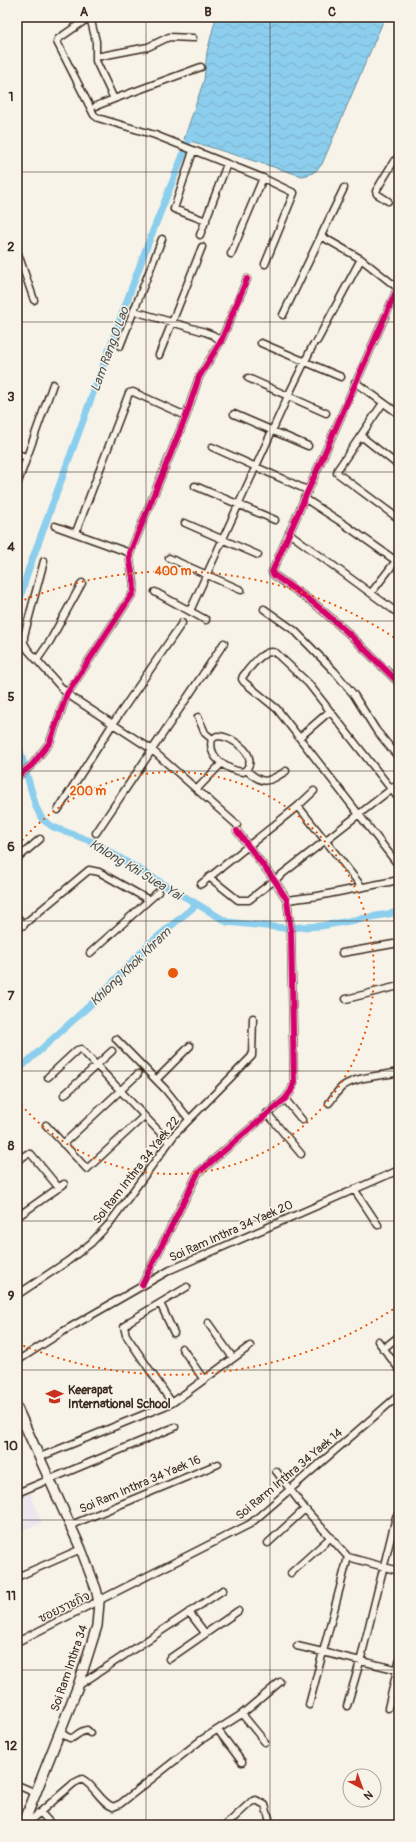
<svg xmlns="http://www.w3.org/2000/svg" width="416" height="1842" font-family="Pangolin,'Playpen Sans Thai',sans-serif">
  <defs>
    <pattern id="water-waves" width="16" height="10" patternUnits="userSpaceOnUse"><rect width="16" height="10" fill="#8cceed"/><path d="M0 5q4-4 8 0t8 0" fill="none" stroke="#7ab1cb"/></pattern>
  </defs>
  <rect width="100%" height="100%" fill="#f7f3e8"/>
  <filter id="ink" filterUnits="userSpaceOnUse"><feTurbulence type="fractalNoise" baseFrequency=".025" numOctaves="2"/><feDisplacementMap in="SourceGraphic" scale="8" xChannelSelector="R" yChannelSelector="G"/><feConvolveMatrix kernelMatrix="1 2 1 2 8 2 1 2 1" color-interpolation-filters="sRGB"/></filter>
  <g filter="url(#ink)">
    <path fill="#ece6ee" d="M30,1493L42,1523L17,1532V1498Z"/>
    <path fill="url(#water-waves)" stroke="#6c8c9a" d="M216,17H385L322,164C316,172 311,175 302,176L184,139L204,80L207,52Z"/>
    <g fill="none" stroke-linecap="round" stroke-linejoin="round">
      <path stroke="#8cceed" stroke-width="7" d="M17,609L28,571L147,246L192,132
        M17,740L36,807L42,819L53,827L93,842L227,922L284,928L321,926L399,912
        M17,1071L99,997L149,944L196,905"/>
      <defs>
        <path id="street" d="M90,17L96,41V61L114,99L201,67
          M90,19L84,21L58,39L57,42L94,115L98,118L155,135L263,178L294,193L265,264
          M96,57L148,47L169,37L193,38
          M96,106L114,99
          M193,151L174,209L206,221
          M388,201L377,194L376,191L394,161L399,157
          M200,235L227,164
          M321,236L361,259L399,289
          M17,251L34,300
          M231,254L263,178
          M399,285L272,572L274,575L315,604L347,632L399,683
          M134,311L205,332L213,335L221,341
          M283,315L344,188
          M317,341L361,259
          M261,343L341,377
          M120,346L162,239
          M159,355L202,247
          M248,378L326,413
          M355,382L399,414
          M383,403L338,469L337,473L399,519
          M234,414L308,446
          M361,436L399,466
          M212,447L307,490
          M17,454L27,457
          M17,485L53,384
          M195,486L275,520
          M304,498L344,524L399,563
          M185,523L258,555
          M55,526L130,553
          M76,532L129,393L133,392L186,416
          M289,533L399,614
          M169,558L241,590
          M44,561L24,636V643L28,650L67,694L151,749L237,825
          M155,592L206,620
          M371,593L399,557
          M264,609L295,631L335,672L354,695L376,730L399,758
          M190,611L288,396L313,345
          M37,660L50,641L82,583
          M198,717L205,733L212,739
          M217,736C235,736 262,759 243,772C227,770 207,757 212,739Z
          M300,737L330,711
          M246,770C263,785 267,783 286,771
          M17,777L32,765L50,742L67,694L133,593C137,580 128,567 130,553L186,416L199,377L221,341L247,279
          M197,789L221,764
          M399,799L308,683L276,653C264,647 250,668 243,676L242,679L244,682L277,709L399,866
          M298,806L362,887
          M58,810L112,725L182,623
          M96,833L224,643
          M17,859L40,839
          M209,877L238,900H249L399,783
          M201,884L298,806L314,791
          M287,900L318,896L399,880
          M17,917L24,925
          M17,930L89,870L99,872L149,900
          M90,953L158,892
          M342,953L399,943
          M346,999L399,986
          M116,1039L165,1089L189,1119
          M48,1077L77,1050L81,1049L169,1142
          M156,1080L190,1046
          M64,1095L112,1051
          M285,1099L302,1120
          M329,1103C333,1098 337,1091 343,1086C358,1076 382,1076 399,1072
          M267,1113L301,1154
          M46,1125L87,1169L143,1117
          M63,1144L138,1074
          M17,1161L27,1154H31L59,1188
          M354,1189L378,1225
          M17,1217L64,1184
          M142,1285L198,1173L285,1099L291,1091L294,1083L291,931L287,900L275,881L237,831
          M17,1295L68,1261L91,1243L109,1224L175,1134L252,1056L253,1018
          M160,1303L174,1333
          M208,1323L233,1358
          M378,1341L399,1369
          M182,1348L204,1380
          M383,1349L399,1336
          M17,1361L62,1332L170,1270L399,1170
          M172,1403L126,1335L124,1327L130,1321L187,1287
          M40,1457L172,1403L250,1346
          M276,1471L305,1509L348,1557L399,1571
          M17,1493L175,1427
          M71,1525L218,1464
          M268,1543L305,1509
          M291,1573L331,1537
          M17,1577L81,1549
          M189,1612L205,1633
          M17,1642L250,1524L399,1395
          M297,1646L399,1670
          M169,1659L238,1611
          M78,1686L223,1590
          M309,1705L348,1557
          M347,1706L360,1662L396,1517L399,1514
          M388,1708L399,1662
          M242,1714L265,1742
          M218,1730L242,1762
          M59,1731C77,1746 71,1733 87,1730L90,1733
          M17,1785L36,1793
          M41,1813L52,1825
          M25,1825L74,1783L82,1779C95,1786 100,1802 113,1807L120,1804L201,1740L242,1714L280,1682
          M226,1825L251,1802L256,1800L265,1805L271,1825"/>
        <path id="secondary" d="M17,1408L81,1549L96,1589L99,1602L97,1626L78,1686L23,1825"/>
      </defs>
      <use href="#street" stroke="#3b2a1e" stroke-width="9"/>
      <use href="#secondary" stroke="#3b2a1e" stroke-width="12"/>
      <use href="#street" stroke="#f7f3e8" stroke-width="6"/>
      <use href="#secondary" stroke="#f7f3e8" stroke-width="9"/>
      <defs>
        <path id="cycleway" d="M399,285L272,572L274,575L315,604L347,632L399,683
          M17,777L32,765L50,742L67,694L133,593C137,580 128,567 130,553L186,416L199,377L221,341L247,279
          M142,1285L198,1173L285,1099L291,1091L294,1083L291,931L287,900L275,881L237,831"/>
      </defs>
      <use href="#cycleway" stroke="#f7f3e8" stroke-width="8"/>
      <use href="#cycleway" stroke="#d6006c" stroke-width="6"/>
    </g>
  </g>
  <path fill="none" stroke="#3b2a1e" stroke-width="1" stroke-opacity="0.55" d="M146,17V1825M270,17V1825M17,172H399M17,322H399M17,472H399M17,621H399M17,771H399M17,921H399M17,1071H399M17,1221H399M17,1370H399M17,1520H399M17,1670H399"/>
  <g fill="none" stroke="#e8590c" stroke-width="2" stroke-dasharray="2 4">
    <path d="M18 845A201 201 0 1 1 18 1101"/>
    <path d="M398 1306A402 402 0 0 1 19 1344M19 602A402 402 0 0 1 398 640"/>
  </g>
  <defs>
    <symbol id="school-bare" viewBox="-9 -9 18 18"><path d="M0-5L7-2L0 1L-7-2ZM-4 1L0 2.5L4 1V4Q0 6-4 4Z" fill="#c8321e" stroke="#f7f3e8" stroke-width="2.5" paint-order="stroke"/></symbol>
  </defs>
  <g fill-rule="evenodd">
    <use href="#school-bare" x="42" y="1384" width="25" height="25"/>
  </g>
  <g text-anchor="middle" stroke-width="3" stroke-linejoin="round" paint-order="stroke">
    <g font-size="12" fill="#3b2a1e" stroke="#f7f3e8">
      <text transform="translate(136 1170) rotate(-52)" y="4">Soi Ram Inthra 34 Yaek 22</text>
      <text transform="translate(231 1231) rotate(-24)" y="4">Soi Ram Inthra 34 Yaek 20</text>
      <text transform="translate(289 1474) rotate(-40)" y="4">Soi Rarm Inthra 34 Yaek 14</text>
      <text transform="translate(140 1484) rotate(-23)" y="4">Soi Ram Inthra 34 Yaek 16</text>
      <text transform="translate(64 1607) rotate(-26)" y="4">ซอยราชกิจ</text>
      <text transform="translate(69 1668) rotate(-71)" y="4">Soi Ram Inthra 34</text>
    </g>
    <g font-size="12" font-weight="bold" fill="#3b2a1e" stroke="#f7f3e8" text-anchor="start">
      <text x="68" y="1394">Keerapat<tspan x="68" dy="14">International School</tspan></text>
    </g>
    <g font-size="13" font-style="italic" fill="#4f5352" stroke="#f7f3e8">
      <text transform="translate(109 349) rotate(-70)" y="5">Lam Rang O Lao</text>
      <text transform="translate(136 869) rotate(31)" y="5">Khlong Khi Suea Yai</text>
      <text transform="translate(130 966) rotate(-44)" y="5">Khlong Khok Khram</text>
    </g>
  </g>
  <circle cx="173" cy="973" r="6" fill="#e8590c" stroke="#f7f3e8" stroke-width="2"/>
  <g font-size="12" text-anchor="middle" font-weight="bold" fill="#e8590c" stroke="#f7f3e8" stroke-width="3" stroke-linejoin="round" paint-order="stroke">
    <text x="173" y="575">400 m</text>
    <text x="88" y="795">200 m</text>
  </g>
  <rect width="416" height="1842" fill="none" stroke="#f7f3e8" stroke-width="44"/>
  <g transform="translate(362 1788) rotate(139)"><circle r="19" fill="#f7f3e8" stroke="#aca397"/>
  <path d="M0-3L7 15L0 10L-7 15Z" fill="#c8321e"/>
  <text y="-6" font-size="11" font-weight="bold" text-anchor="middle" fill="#3b2a1e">N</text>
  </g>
  <rect x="22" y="22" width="372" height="1798" fill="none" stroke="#3b2a1e" stroke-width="1.5"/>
  <g font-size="13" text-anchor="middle" font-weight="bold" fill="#3b2a1e">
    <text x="84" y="16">A</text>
    <text x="208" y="16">B</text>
    <text x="332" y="16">C</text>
    <text x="11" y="101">1</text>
    <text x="11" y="251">2</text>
    <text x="11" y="401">3</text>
    <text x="11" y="551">4</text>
    <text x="11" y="701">5</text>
    <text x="11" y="851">6</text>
    <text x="11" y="1000">7</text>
    <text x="11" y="1150">8</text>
    <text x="11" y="1300">9</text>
    <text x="11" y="1450">10</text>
    <text x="11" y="1600">11</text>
    <text x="11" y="1750">12</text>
  </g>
</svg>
